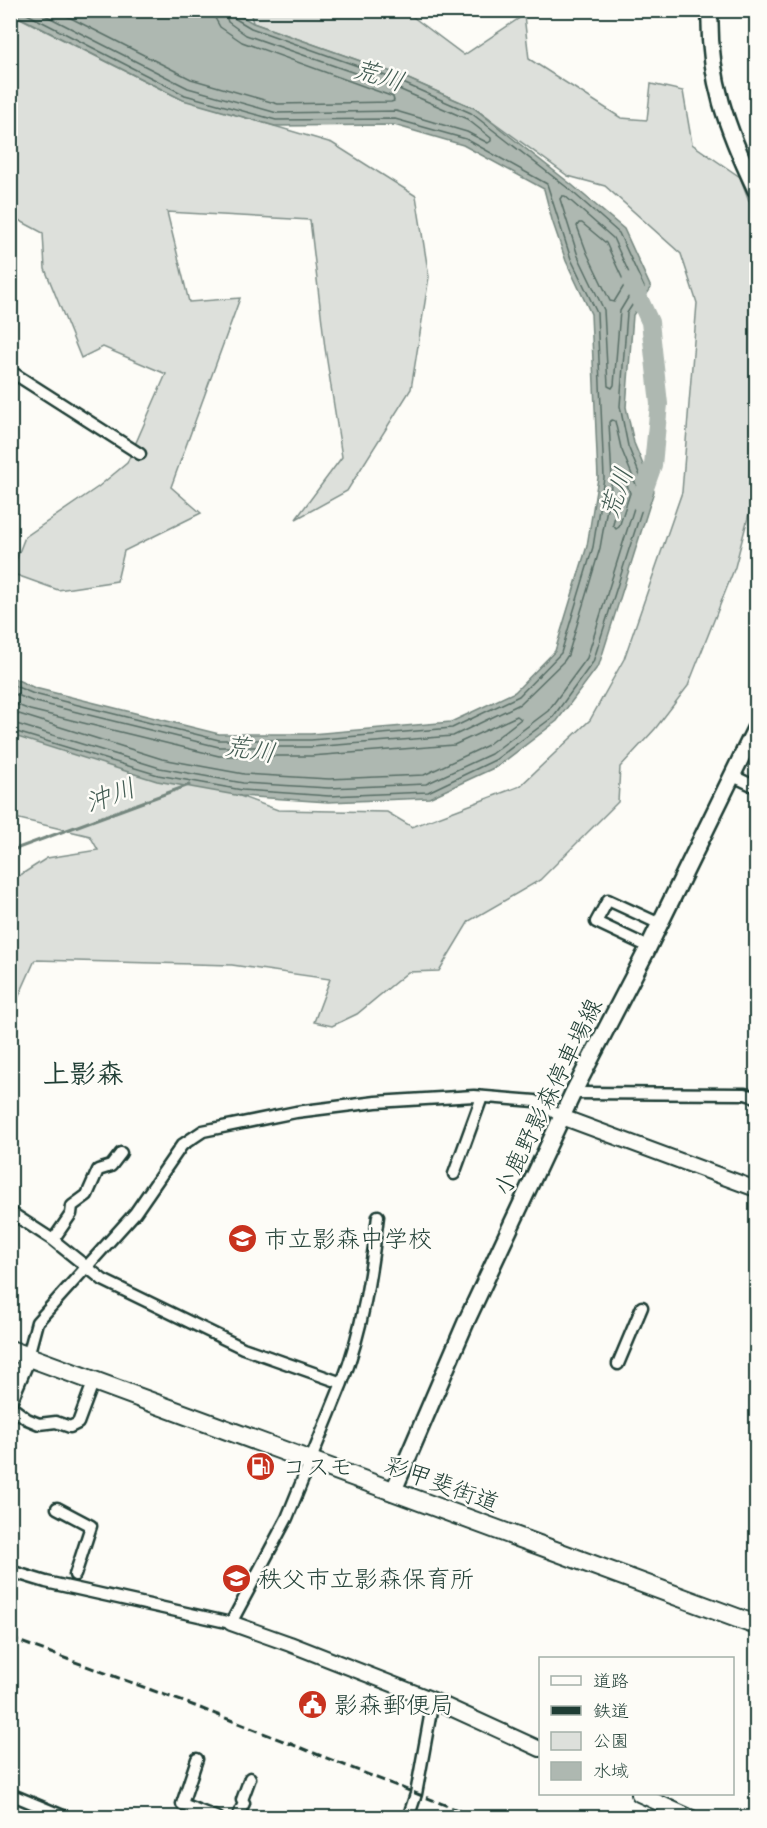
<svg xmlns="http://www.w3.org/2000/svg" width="767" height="1828" font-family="'Indie Flower','Klee One',sans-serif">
  <rect width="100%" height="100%" fill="#fdfcf7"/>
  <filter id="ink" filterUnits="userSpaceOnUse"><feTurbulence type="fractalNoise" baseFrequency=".0167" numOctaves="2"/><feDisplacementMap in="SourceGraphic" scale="12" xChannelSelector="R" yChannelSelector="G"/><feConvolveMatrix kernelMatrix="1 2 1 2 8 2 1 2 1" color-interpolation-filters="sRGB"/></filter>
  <g filter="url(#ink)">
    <path fill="#dde0db" stroke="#7e8e88" stroke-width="1.5" d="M250,11H405L464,55L524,15L529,59L621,118L647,120L651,84L683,91L692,144L740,177L756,219V487L735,567L688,686L655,729L620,767L618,802L540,880L469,921L439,971L408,972L357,1014L332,1026L314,1022L330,979L232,965L35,960L11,1014V881L47,858L98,850L90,836L11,817V717L91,742L278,810L387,812L412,827L520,786L590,720L624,659L682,492L697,303L681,254L605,186L568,176L474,108L397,74L253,23Z
      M10,13L179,98L332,143L416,196L429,277L411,389L347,491L296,519L342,457L325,348L310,220L167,212L189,302L240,298L171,487L201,513L124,551L117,581L58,590L11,573L25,537L98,487L127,463L166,374L103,347L81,358L45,269L43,233L11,216Z"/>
    <path fill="#aeb8b1" stroke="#75877f" stroke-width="1.5" d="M11,10L233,11L253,23L397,74L474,108L572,185L624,229L651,288L633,315L626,407L634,443L654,491L599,665L557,721L498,766L429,798L328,802L241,796L157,781L11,735V677L35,688L219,734H311L451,722L515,692L555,651L587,546L598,478L591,314L566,261L552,220L544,189L463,145L394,125L275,126L183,100L11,13Z"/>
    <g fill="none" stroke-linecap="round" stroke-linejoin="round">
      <path stroke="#586e66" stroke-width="1.5" d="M35,10L188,88L277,113L396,111L467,132L488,143L491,141V138L467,119L392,86L246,35L228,22L224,10
        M55,10L191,79L278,104L391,102L394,101L393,97L388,95L242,42L220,27L215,18V10
        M562,196H565L613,238L635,286L620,311L614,385L612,388L608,386L604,310L578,256L560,199Z
        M579,223H582L606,243L625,284L614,302L610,301L587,253L577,226Z
        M622,481L626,482L630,493L619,527L616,529L613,525Z
        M10,684L34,694L219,740H311L452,728L519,696L561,653L593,547L604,478L597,313L571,259L547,184L466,139L395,119L276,120L185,95L19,10
        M10,692L32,701L219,747H311L453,736L520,704L564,661L568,655L600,548L612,480L609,422L612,420L615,421L621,448L639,492L587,658L548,711L491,754L426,784L329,788L243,783L160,768L10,722
        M10,702L30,710L219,756H311L454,745L517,716L521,719L486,746L424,775L329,779L244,774L162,759L19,714L10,713
        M10,730L158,775L242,790L329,796L428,792L495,760L553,717L593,662L647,493L628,446L620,406L627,313L644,287L619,233L569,189L471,113L394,79L251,28L234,18L231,10"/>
      <path stroke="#75877f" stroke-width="3" d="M10,851L189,785"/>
      <path stroke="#aeb8b1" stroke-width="18" d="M631,281L650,322L659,404L653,465L640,502"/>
      <defs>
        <path id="minor" d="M454,10H457
          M10,371L140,454
          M733,776L756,787
          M649,947L596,922L608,900L660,924
          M573,1093L745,1094L756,1097
          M454,1174L482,1097
          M10,1212L53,1240L103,1280L243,1348L342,1383L287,1518L231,1623L46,1582L10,1571
          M53,1240L71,1214L72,1206L87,1195L98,1170L111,1166L121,1153
          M28,1356L37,1322L135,1213L182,1145L203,1131L296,1112L376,1102L474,1096L535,1101L562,1117
          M618,1364L642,1307
          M342,1383C363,1329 371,1273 378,1216
          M10,1406L27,1419L39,1424L56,1422L70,1427L78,1423L94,1380
          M57,1508L91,1526L75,1575
          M197,1759L182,1804L218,1818
          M10,1794L68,1818
          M237,1818L244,1803L242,1800L250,1778
          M408,1818L416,1794L433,1700"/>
        <path id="tertiary" d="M562,1117L756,1189
          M231,1623L290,1644L433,1700L540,1749
          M639,1794L692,1818"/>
        <path id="secondary" d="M710,10C708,79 727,129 756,190
          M10,1398L28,1356
          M393,1492L466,1322L573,1093L647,950L756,727"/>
        <path id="trunk" d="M10,1350L756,1625"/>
      </defs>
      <use href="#minor" stroke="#1f3d34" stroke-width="15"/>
      <use href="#tertiary" stroke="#1f3d34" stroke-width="18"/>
      <use href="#secondary" stroke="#1f3d34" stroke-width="20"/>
      <use href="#trunk" stroke="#1f3d34" stroke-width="22"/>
      <use href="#minor" stroke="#fdfcf7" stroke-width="10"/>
      <use href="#tertiary" stroke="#fdfcf7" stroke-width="14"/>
      <use href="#secondary" stroke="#fdfcf7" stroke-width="15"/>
      <use href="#trunk" stroke="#fdfcf7" stroke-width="18"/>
      <path stroke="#1f3d34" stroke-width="3" stroke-dasharray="9 4.5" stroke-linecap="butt" d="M10,1638L195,1706L478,1818"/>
    </g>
  </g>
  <defs>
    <symbol id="school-disc" viewBox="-11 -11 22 22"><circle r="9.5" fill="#c8321e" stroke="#fdfcf7"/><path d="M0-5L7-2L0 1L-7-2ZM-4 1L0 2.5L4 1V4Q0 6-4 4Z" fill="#fff"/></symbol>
    <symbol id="fuel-disc" viewBox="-11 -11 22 22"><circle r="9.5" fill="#c8321e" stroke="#fdfcf7"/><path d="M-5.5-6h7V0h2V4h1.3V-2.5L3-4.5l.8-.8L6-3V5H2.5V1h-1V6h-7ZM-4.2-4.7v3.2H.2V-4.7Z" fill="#fff"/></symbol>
    <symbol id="civic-disc" viewBox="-11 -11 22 22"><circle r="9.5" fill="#c8321e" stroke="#fdfcf7"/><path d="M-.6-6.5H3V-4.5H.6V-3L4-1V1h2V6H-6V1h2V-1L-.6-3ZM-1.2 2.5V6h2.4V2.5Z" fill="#fff"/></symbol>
  </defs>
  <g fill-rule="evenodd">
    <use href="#school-disc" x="226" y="1222" width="33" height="33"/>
    <use href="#fuel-disc" x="244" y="1450" width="33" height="33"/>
    <use href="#school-disc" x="220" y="1562" width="33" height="33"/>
    <use href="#civic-disc" x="296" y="1688" width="33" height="33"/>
  </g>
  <g text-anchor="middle" stroke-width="5" stroke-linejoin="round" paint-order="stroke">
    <g font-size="24" fill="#1f3d34" stroke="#fdfcf7">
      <text transform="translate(548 1097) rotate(-64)" y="8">小鹿野影森停車場線</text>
      <text transform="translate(442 1484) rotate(20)" y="8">彩甲斐街道</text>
    </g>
    <g font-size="24" fill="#1f3d34" stroke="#fdfcf7" text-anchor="start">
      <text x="264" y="1247">市立影森中学校</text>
      <text x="282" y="1475">コスモ</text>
      <text x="258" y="1587">秩父市立影森保育所</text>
      <text x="334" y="1713">影森郵便局</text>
    </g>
    <g font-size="26" font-style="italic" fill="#435c53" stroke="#fdfcf7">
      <text transform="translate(379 75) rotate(17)" y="9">荒川</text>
      <text transform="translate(616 493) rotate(-71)" y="9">荒川</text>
      <text transform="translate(250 749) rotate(9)" y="9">荒川</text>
      <text transform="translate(110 795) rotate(-20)" y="9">沖川</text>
    </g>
    <g font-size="27" font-weight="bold" fill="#1f3d34" stroke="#fdfcf7">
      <text x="83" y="1083">上影森</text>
    </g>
  </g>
  <rect width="767" height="1828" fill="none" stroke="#fdfcf7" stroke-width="36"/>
  <rect x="18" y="18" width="731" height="1792" fill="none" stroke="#1f3d34" stroke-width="2" filter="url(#ink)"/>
  <rect x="539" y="1657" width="195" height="138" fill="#fdfcf7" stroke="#a4b0a9" stroke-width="1.5"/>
  <rect x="551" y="1676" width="30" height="9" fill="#fdfcf7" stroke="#a4b0a9" stroke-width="1.5"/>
  <text x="593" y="1687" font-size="18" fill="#1f3d34">道路</text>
  <rect x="551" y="1706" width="30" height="9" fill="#1f3d34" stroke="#a4b0a9" stroke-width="1.5"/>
  <text x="593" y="1717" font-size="18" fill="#1f3d34">鉄道</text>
  <rect x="551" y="1732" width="30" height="18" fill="#dde0db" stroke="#a4b0a9" stroke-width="1.5"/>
  <text x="593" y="1747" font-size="18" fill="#1f3d34">公園</text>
  <rect x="551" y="1762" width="30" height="18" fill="#aeb8b1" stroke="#a4b0a9" stroke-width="1.5"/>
  <text x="593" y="1777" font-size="18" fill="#1f3d34">水域</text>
</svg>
